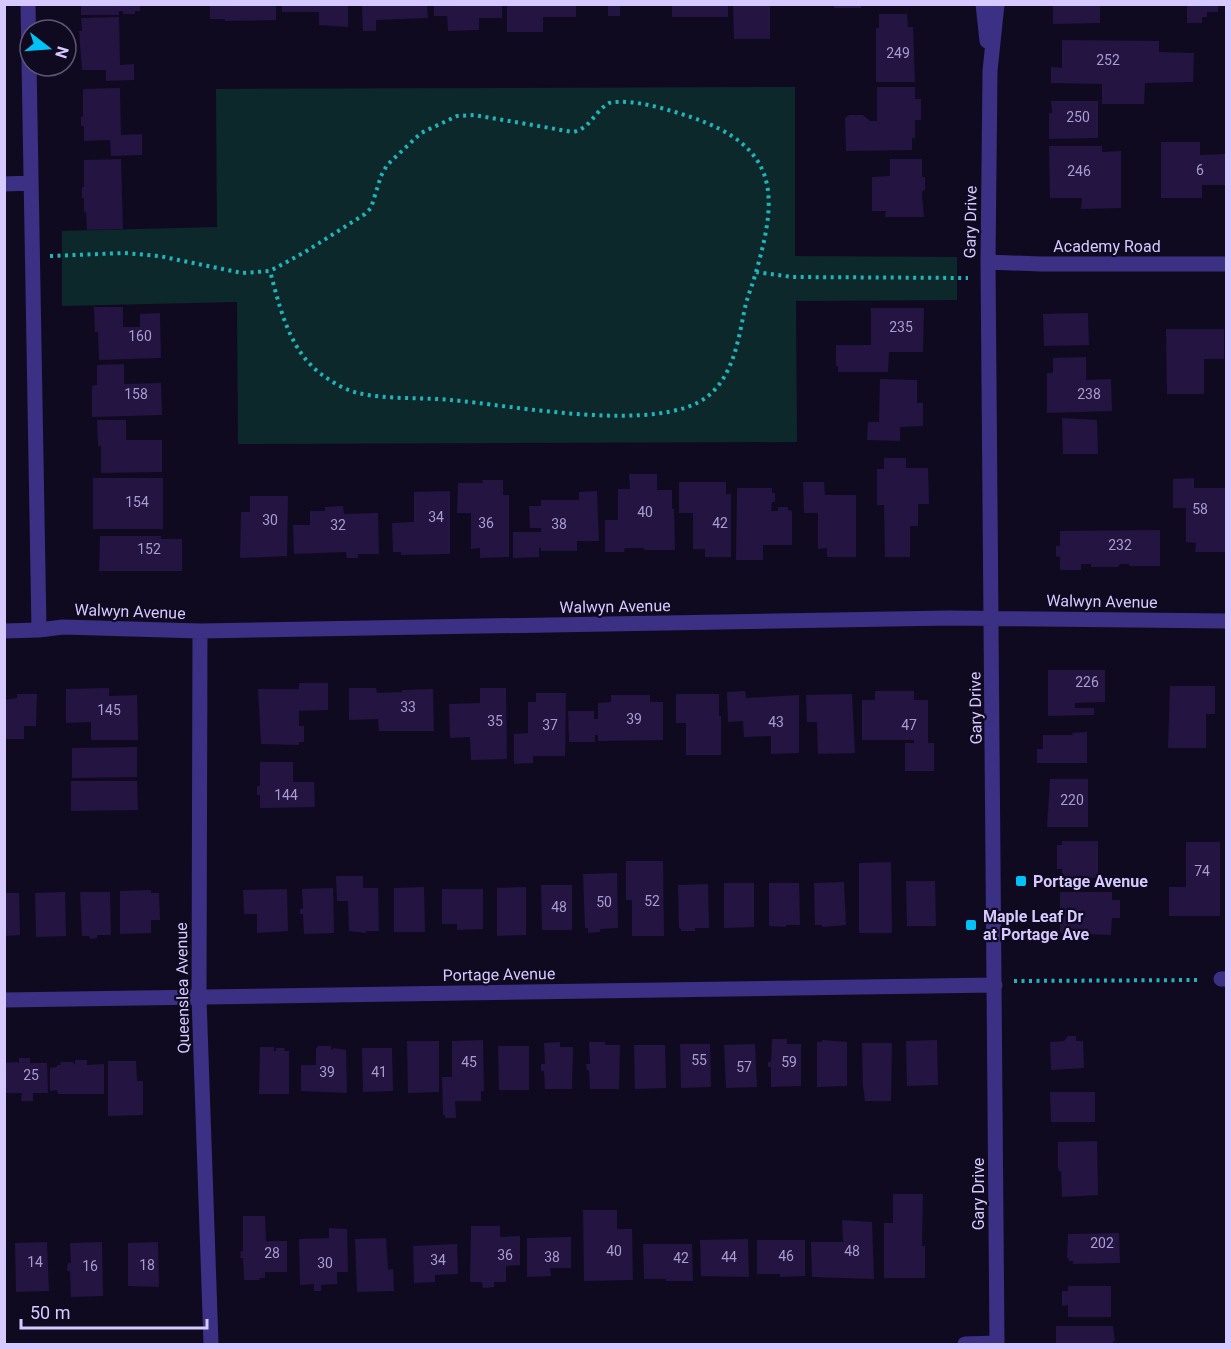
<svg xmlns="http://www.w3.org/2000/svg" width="1231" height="1349" font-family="Roboto,sans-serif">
  <rect width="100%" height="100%" fill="#100a20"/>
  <path fill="#0d282a" d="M795,87V256L957,257V300L796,301L797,442L238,444L237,302L62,306V231L217,227L216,89Z"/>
  <path fill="#231442" d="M81,4H140V11H135V14H123V11H119V15H81Z
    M210,4H276V20L225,21V19H210Z
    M282,4H348V27L319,25V12H282Z
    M373,4H427L428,18L376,20V31H363L362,5Z
    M434,4H502V18H479V30L448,31L447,16H434Z
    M507,4H576V17H543V32H507Z
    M672,4H728V17H672Z
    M733,4H770V39H734Z
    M834,4H861V8H834Z
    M1053,4H1100V23L1053,24Z
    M1187,4H1218V12H1207V17H1202V23H1187Z
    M608,5H620V16H608Z
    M879,14H907L908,27H913L915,82H876V28H879Z
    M119,17L120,65L134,64V80L106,81V70H82L79,31H82L81,18Z
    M1062,40L1159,41V52L1194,53L1193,82L1145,83L1144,104H1102V84L1051,83V67L1062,68Z
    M877,87H915V99H921V120H915V138H912V150L846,151L845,118L849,115H863L870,121H877Z
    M120,88L121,135L142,134V155L111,156L110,140L84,141V126H81V117L83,116V89Z
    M1051,101H1098V138L1049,139V113H1052Z
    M1161,142H1200V155L1226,154V185H1202V198H1161Z
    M1049,146H1102V152L1121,151V208L1081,209L1082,198H1050Z
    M121,159L123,229L87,230L86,212H84V198H82V187H84V160Z
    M890,159H922V177H925V190L922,191V195L924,217H885L886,211H872V177L890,176Z
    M94,307H123V327H140V314L160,313L161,358L99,360L98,332H95Z
    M871,308H924L923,352H889L888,372H838V366H836V345H871Z
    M1088,313L1089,345L1044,346L1043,314Z
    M1166,329H1224V359H1204V394H1167Z
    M1086,357V380L1111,379L1112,411L1047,413V373H1053V358Z
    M124,364V384L161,383L162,415L92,417V386L97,385V365Z
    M880,379L917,380V403H923V426L900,427V441L867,440L868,422H879Z
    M1062,418L1097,420L1098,454H1063Z
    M97,420H126V440H162V472L101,473V446H98Z
    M884,458H906V468H928L929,504H918V526H910V557H885L884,505H877V469H884Z
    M629,474H657V490H672V509H674L675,550H644V548H625L624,552H605V520H618V489H630Z
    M93,478H163V529H93Z
    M1194,478V488H1225V552H1195L1196,543L1186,542V508H1173V479Z
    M482,480H503V495H509V557L480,558V548L471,549V513H457L458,483H483Z
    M679,482H726V494H731V557H705V549H693V513H679Z
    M803,482H824L825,495H856V557H827V548L818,549V513H804Z
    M737,488H772V493H775V502H772L771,511H778V507H788V510L792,511V545H763V560H736Z
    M450,491V554L401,555V552H393L392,523L414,522V492Z
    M597,491L599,541H577V551H541V548H539V557L513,558V532H541V528H530L529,506H541V500H579V492Z
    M250,496H288L287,556L240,558L241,512H250Z
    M343,506L344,514L378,513L379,554H358V558H347L346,552L294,554L293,525H310V511H325V507Z
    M1160,530V566H1129V564H1120L1118,567H1091V564H1081V570H1060V557L1056,556V546H1060V531Z
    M100,536H161V539H182V571H99Z
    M1048,670H1105V702L1075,703V708H1094V715L1048,716Z
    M299,683H328V710L299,711V726H304V742H299V745L261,744L258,689H299Z
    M1170,686H1215V714H1206V748H1168Z
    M109,688V696L137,695L138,740H91V722L66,723V689Z
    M349,688H376L377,693L402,692V690L433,689L434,731H379L378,719L349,720Z
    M480,688H506L507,759L471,760L470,737L450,738L449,704L480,703Z
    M745,691L746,698L799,695V753L771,754V736L744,737L743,721L728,722L727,692Z
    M875,691H914V700H928V743H934V771H905V743H914V740H862V700H875Z
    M536,693H566L565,756H533V763L514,764V734L528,733V702H536Z
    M17,694H37L36,726H24V739H4V700L17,698Z
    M676,694H719V716H721V755H686V723H676Z
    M852,694L855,753L818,754L817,722H807L806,695Z
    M611,695H650V702H663V740L598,741V735H595V742H569L568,711H594V719H598V703L611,702Z
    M1087,732V763H1037V749H1043V735H1073L1072,733Z
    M137,747V777L72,778V748Z
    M260,762H293V782H314L315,807L260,808V795H257V786H260Z
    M1050,779H1088V827H1047Z
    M71,781H137L138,810L71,811Z
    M1062,841H1098V878L1062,879V869H1057V845H1062Z
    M1186,842H1220V916H1169V887H1186Z
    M626,861H663L664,936H632V900H626Z
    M891,862L892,933H859V863Z
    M617,873L618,928L600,929V932L588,933V928H585L583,874Z
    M336,876H363V888H378L379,931H366V933L349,931L348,901H337Z
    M906,881H935L936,926H907Z
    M844,882L846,925L822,927V925H815L814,883Z
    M724,883H754V927L724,928Z
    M769,883H799L800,925H786V927L769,926Z
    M708,884L709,928H695V931H681V929L679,928L678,885Z
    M541,885H572V930H542Z
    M424,887L425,932H394V888Z
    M526,887V935L497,936V888Z
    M333,888L334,933L304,934L303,914H300V909H303L302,889Z
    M287,889L288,931L257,933V914H244L243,890Z
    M442,889H483V929L457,930V924H442Z
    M151,890V893H159L160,920H151V933L120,934V891Z
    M65,892L66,936L36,937L35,893Z
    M80,892H110L111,935H97V938L90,939L89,936H82Z
    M1060,892H1112V900H1120V918H1112L1111,935L1060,933Z
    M4,893H19L20,935L4,936Z
    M1068,1036H1076V1041H1083L1084,1068L1051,1070L1050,1042L1064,1041Z
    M772,1039H787V1044H801V1086L771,1087V1067H768V1062H771Z
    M483,1040L484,1091H481V1101H455L456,1118H445V1115H443L442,1077H452V1041Z
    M822,1040L847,1042V1086L817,1087V1042H822Z
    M937,1040L938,1085L907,1086L906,1041Z
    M407,1041H439V1092L408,1093Z
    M560,1042V1047H573L572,1089H545L544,1071H541V1064H545L544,1043Z
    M589,1042H605V1045H620L619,1089H590L589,1070H587L586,1064H590Z
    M862,1043H892L891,1101H865L863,1086Z
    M680,1044H710L711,1087L681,1088Z
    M755,1044L757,1087L726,1088L724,1045Z
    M634,1045H665L666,1088L635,1089Z
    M318,1046H331V1050L334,1048L346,1050L347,1093L301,1091V1065H316V1049Z
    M498,1046H529V1090H499Z
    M260,1047H274V1051H276V1048H285L284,1051H289V1094H259Z
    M362,1048H392L393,1091L363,1092Z
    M19,1058H30V1063H47L48,1093H33V1101H21L22,1093H4V1063L17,1062L19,1064Z
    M75,1060H87V1065L104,1064V1094H58L57,1090L50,1091V1068L57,1067V1065H61L60,1062H73L75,1065Z
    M108,1061H136L137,1081H143V1115L108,1116Z
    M1050,1092H1095V1122H1051Z
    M1097,1141L1098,1195L1062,1197L1061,1171L1059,1172L1058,1167V1142Z
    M893,1194H923L922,1246H925V1278H884V1223H893Z
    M583,1210H617V1229H632L633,1280L584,1281Z
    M243,1216H265L266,1241H287V1272H265V1278H259L260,1280H244L243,1258H240L241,1251H243Z
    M842,1220L872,1222L874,1279L812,1277L811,1242H843Z
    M471,1226H500V1237L520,1236V1265L506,1266V1282H494V1287L483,1288L482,1282H470Z
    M329,1228L347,1229L348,1272H337V1284L321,1285V1291H314V1284L300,1285L299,1239L329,1238Z
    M1119,1233L1120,1263L1073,1264V1261H1068L1069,1258H1067L1068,1234Z
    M571,1237V1268H550L551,1276L527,1277V1238Z
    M386,1238L388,1270L393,1269L394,1291L357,1292L355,1239Z
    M748,1239L749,1277L701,1276L700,1240Z
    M757,1240H805V1276L780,1277V1274H757Z
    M47,1242L49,1291L16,1292L15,1243Z
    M102,1242L103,1296L71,1297L70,1271H67L68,1263H71L70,1243Z
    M158,1242L159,1287L128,1286V1243Z
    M457,1244L458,1274L435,1275V1282L414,1283L413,1246Z
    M643,1244H692L693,1281H666V1279H644Z
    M1068,1286H1111V1317H1068V1305L1062,1306V1291H1068Z
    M1056,1326H1113L1115,1341H1113V1344H1056Z"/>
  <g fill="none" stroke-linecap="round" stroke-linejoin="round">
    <path stroke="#21b4bb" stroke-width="4" stroke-dasharray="3 4.5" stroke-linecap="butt" d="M50,256L124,253L159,256L242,273L270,271L305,252L365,214L371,208L381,176L387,165L421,133L457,116L474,115L573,132C590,129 595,111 609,103C633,98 669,110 691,117C778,147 779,193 756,272C753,283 749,293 746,303C739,335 735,374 708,396C660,435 511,405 451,400C420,397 388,400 358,393C345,390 332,382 321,374C289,350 280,308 270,271
      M756,272L792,277L968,278
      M1014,981L1201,980"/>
    <path stroke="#3c3084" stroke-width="15" d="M28,4L39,630
      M983,4L987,41
      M4,184L31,183
      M988,262L1041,264H1226
      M4,631L39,630L63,627L200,631L949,618L1226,621
      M200,631L199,998L211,1344
      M1221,979H1226
      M4,1000L995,985
      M965,1344L997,1343
      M997,1344L988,262L990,71L997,4"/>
  </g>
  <g fill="#00c2f4" stroke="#100a20" stroke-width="2">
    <rect x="1015" y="875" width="12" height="12" rx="3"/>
    <rect x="965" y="919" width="12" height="12" rx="3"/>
  </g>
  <g text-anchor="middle" stroke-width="4.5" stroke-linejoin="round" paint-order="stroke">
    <g font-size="14" fill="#a89cd0">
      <text x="898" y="58">249</text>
      <text x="1108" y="65">252</text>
      <text x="1078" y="122">250</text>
      <text x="1200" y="175">6</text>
      <text x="1079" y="176">246</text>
      <text x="901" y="332">235</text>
      <text x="140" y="341">160</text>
      <text x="136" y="399">158</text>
      <text x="1089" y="399">238</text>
      <text x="137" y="507">154</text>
      <text x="1200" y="514">58</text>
      <text x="645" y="517">40</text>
      <text x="436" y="522">34</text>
      <text x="270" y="525">30</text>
      <text x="486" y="528">36</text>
      <text x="720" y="528">42</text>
      <text x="559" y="529">38</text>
      <text x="338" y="530">32</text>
      <text x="1120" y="550">232</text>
      <text x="149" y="554">152</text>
      <text x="1087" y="687">226</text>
      <text x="408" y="712">33</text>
      <text x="109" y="715">145</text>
      <text x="634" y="724">39</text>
      <text x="495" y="726">35</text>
      <text x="776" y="727">43</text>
      <text x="550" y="730">37</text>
      <text x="909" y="730">47</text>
      <text x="286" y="800">144</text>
      <text x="1072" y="805">220</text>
      <text x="1202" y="876">74</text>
      <text x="652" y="906">52</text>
      <text x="604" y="907">50</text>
      <text x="559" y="912">48</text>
      <text x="699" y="1065">55</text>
      <text x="469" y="1067">45</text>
      <text x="789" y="1067">59</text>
      <text x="744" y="1072">57</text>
      <text x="327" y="1077">39</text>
      <text x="379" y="1077">41</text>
      <text x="31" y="1080">25</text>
      <text x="1102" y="1248">202</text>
      <text x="614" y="1256">40</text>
      <text x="852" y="1256">48</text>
      <text x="272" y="1258">28</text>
      <text x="505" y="1260">36</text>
      <text x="786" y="1261">46</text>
      <text x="552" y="1262">38</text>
      <text x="729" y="1262">44</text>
      <text x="681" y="1263">42</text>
      <text x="438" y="1265">34</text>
      <text x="35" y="1267">14</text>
      <text x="325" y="1268">30</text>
      <text x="147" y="1270">18</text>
      <text x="90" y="1271">16</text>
    </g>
    <g font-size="16" fill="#d5c9ff" stroke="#100a20">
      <text transform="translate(970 222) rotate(-89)" y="6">Gary Drive</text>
      <text x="1107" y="252">Academy Road</text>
      <text transform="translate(1102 601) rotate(1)" y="6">Walwyn Avenue</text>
      <text transform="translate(615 606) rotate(-1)" y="6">Walwyn Avenue</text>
      <text transform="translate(130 611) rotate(2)" y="6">Walwyn Avenue</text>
      <text transform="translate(975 708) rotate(-91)" y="6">Gary Drive</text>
      <text transform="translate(499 974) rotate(-1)" y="6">Portage Avenue</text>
      <text transform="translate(182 988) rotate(-91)" y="6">Queenslea Avenue</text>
      <text transform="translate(978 1194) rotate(-90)" y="6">Gary Drive</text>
    </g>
    <g font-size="16" font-weight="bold" fill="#d5c9ff" stroke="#100a20" text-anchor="start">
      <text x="1033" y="887">Portage Avenue</text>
      <text x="983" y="922">Maple Leaf Dr<tspan x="983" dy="18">at Portage Ave</tspan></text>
    </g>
  </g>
  <rect width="1231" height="1349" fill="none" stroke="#d5c9ff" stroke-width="12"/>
  <g transform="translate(48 48) rotate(107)"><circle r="28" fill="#100a20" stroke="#5f5679" stroke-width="1.5"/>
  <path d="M0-4.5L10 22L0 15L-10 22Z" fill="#00c2f4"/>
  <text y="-9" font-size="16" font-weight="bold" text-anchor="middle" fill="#d5c9ff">N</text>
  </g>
  <path d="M21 1319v9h186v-9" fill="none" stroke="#d5c9ff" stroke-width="3"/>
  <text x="30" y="1319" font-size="18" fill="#d5c9ff" stroke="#100a20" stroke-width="4.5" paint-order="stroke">50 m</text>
</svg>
